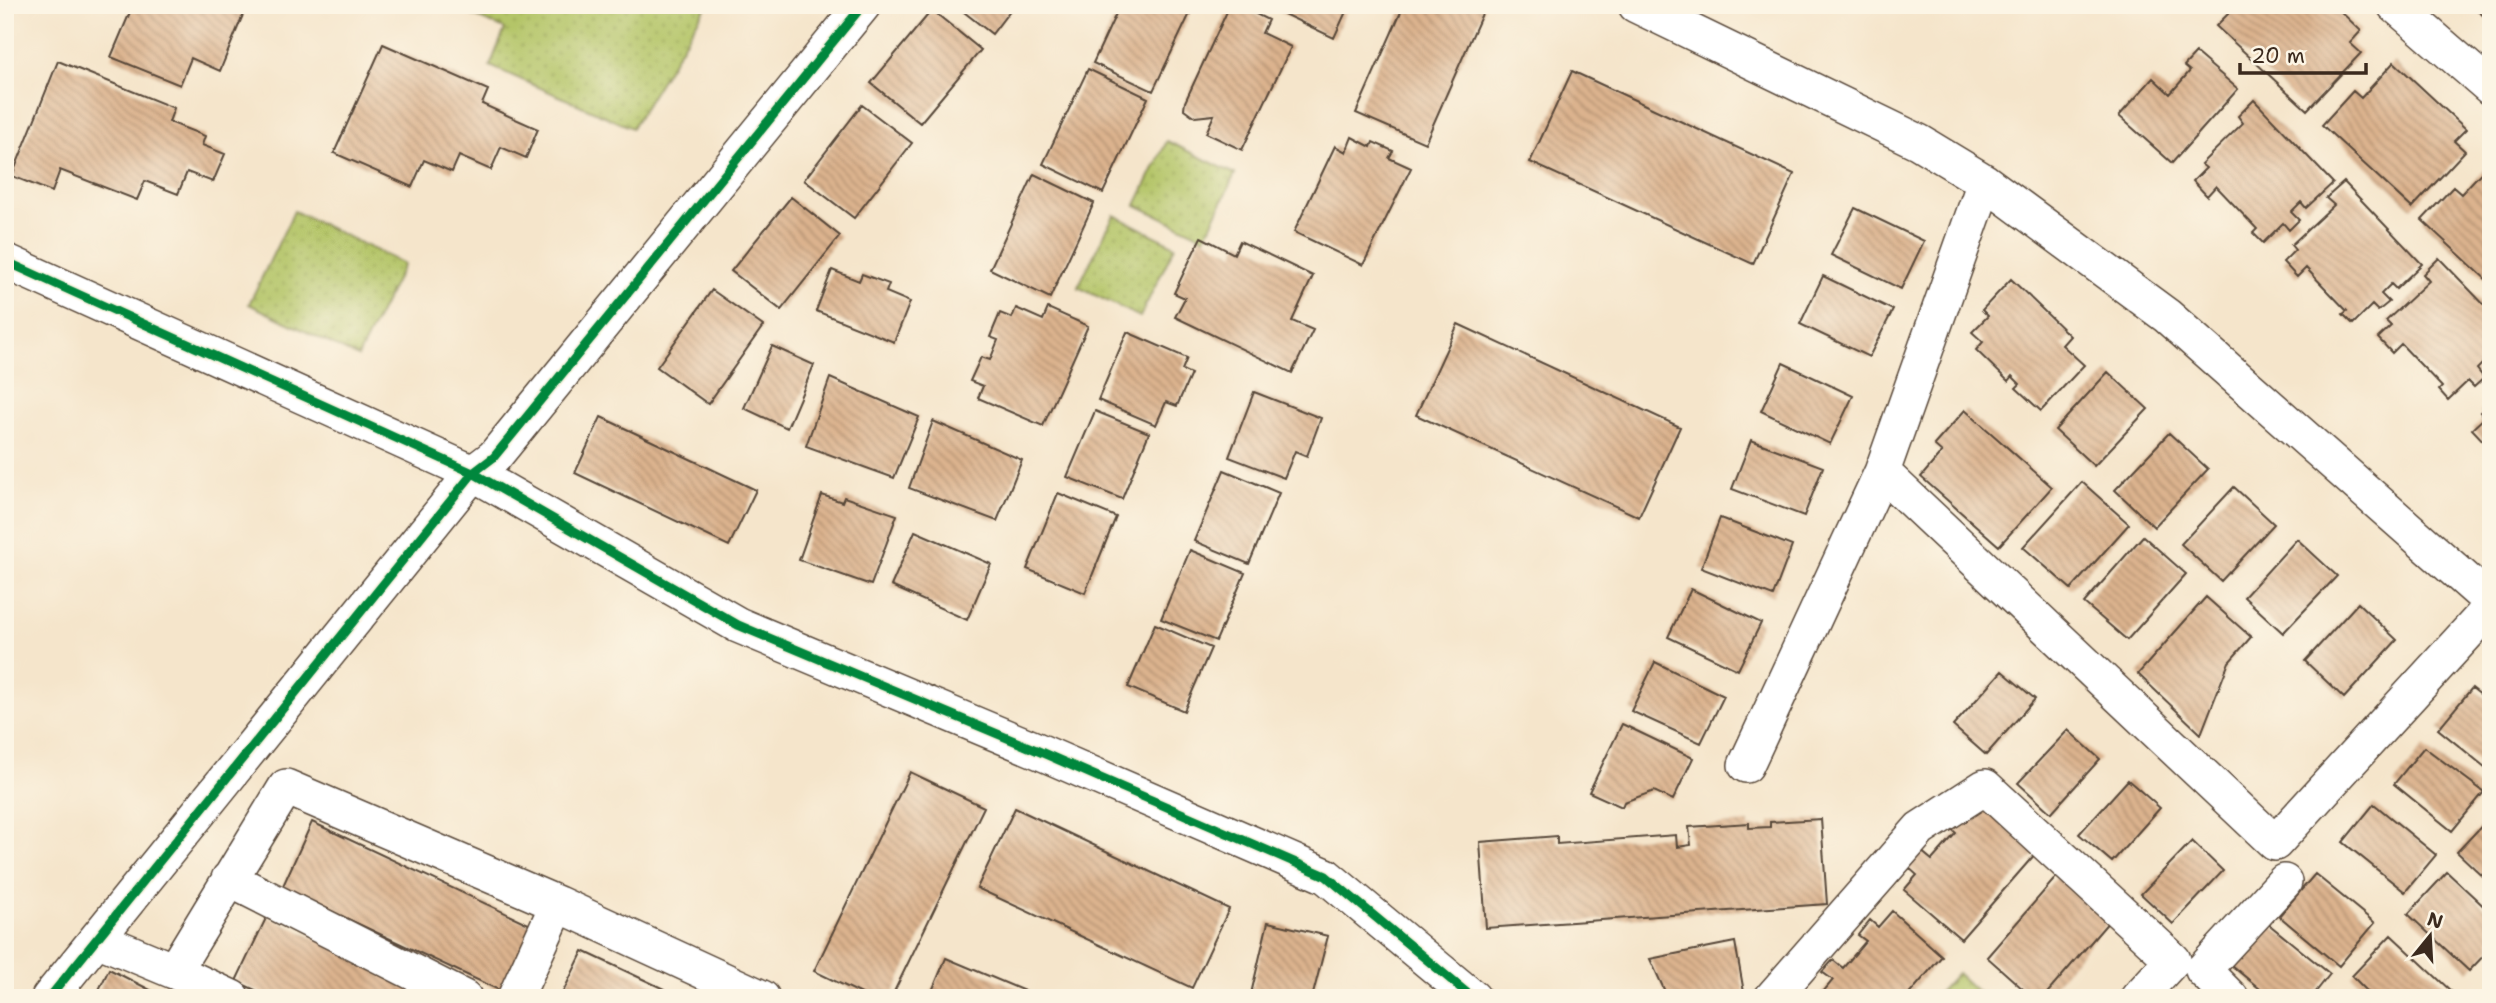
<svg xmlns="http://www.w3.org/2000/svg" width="2496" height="1003" font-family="'Shantell Sans',sans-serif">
  <defs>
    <pattern id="grass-dots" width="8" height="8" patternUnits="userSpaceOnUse" patternTransform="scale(1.75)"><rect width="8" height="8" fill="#b4c567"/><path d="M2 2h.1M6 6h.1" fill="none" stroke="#9ca959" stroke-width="1.8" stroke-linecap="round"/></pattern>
    <pattern id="building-back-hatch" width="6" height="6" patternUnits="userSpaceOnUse" patternTransform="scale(1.75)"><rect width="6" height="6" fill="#dcb38e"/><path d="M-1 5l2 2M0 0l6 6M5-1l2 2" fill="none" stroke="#b49273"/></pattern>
  </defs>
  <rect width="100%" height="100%" fill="#fcf5e5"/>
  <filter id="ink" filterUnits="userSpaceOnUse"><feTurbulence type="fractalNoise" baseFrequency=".0143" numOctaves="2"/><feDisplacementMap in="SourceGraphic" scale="14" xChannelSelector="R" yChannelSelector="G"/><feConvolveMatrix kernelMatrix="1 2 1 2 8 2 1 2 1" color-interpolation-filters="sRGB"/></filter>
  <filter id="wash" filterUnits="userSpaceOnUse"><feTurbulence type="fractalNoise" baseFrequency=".00686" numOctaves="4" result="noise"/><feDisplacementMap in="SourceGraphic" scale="28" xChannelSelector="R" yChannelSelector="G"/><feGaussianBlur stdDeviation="1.57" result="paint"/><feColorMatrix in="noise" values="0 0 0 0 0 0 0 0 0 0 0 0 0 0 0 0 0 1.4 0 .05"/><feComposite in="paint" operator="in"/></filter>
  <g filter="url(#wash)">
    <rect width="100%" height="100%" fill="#f5e5cb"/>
    <path fill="url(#grass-dots)" stroke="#787842" stroke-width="2" d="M466,5H707L632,128L490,66L505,29L463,11Z
      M1167,141L1235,174L1205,238L1136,205Z
      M294,211L404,264L358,357L249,304Z
      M1114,215L1175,246L1140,317L1078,287Z
      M1957,973L1984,998H1934Z"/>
    <g id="blocks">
      <path fill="url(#building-back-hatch)" d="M133,5H247L220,71L191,58L180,85L111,57Z
        M955,5H1014L992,34Z
        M1120,5H1194L1153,91L1093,63Z
        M1230,5H1238L1268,20L1262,33L1291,47L1242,150L1206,133L1214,115L1195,117L1184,109L1185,102Z
        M1265,5H1349L1334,38Z
        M1404,5L1485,7L1425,143L1356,113Z
        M2237,5H2334L2361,31L2350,43L2361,53L2307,110L2216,26Z
        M2472,5H2491V23Z
        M932,10L981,50L920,123L871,83Z
        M383,44L488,90L482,104L538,129L526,158L501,147L491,170L459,156L452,172L424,160L412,187L334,153Z
        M2196,53L2238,89L2172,163L2119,116L2153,78L2170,94L2190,71L2184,66Z
        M58,61L174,108L169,122L205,136L202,145L225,154L213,182L187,172L178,194L145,181L137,200L60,170L52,192L12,176Z
        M2394,62L2466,129L2454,141L2465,151L2412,208L2322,125L2353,91L2361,98Z
        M1088,69L1148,98L1103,193L1043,164Z
        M1572,71L1794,174L1753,264L1530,162Z
        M2254,100L2333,183L2306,208L2301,202L2291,212L2299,220L2289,230L2283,223L2263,243L2253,233L2257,229L2216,186L2207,196L2193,181L2206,168L2201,164L2243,123L2238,116Z
        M862,105L912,143L854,218L804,180Z
        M1352,137L1371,147L1373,142L1393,151L1389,158L1411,168L1363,265L1294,232L1335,146L1346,152Z
        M2491,162V284L2422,220L2453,187L2461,194Z
        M1034,174L1094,203L1050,298L990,269Z
        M2344,182L2422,264L2396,289L2391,284L2381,294L2389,302L2378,311L2372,305L2353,324L2343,314L2347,311L2306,268L2297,277L2283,262L2295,250L2291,245L2334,205L2326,198Z
        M791,197L840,236L781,310L731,271Z
        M1855,208L1924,241L1901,289L1831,255Z
        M1201,237L1234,254L1240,241L1313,276L1292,321L1313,330L1292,373L1175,317L1185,298L1174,293Z
        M2439,258L2491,312V364L2487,359L2477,369L2484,378L2474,387L2468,381L2448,400L2439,390L2442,387L2401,344L2392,353L2378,338L2391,326L2386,321L2429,281L2423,274Z
        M832,270L859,281L862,274L889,284L886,292L910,302L894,342L816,311Z
        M1823,276L1893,310L1869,357L1800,324Z
        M2011,279L2070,336L2062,345L2084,365L2041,411L2016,388L2020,384L2012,376L2008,381L1976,350L1983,342L1972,332L1988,316L1982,310Z
        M712,290L763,326L708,404L657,367Z
        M1016,308L1043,320L1048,308L1088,326L1043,426L978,398L983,386L970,381L981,357L990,360L998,340L990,337L1000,313L1012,318Z
        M1458,324L1680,427L1639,517L1416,415Z
        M1127,332L1187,358L1182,370L1191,374L1177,406L1166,402L1156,425L1098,400Z
        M772,346L814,365L787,428L744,408Z
        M1783,363L1853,396L1830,444L1761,411Z
        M2108,372L2148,409L2094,466L2055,430Z
        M830,378L919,417L894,478L806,446Z
        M1254,392L1321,418L1307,456L1295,451L1284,478L1229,457Z
        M2491,403V440L2486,444L2472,429L2485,417L2480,412Z
        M1965,410L2052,487L1999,546L1921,477L1942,452L1934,445Z
        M1095,411L1149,433L1122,499L1067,477Z
        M601,417L756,490L729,546L575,473Z
        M933,421L1022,460L997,521L909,488Z
        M2169,433L2208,469L2154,527L2115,490Z
        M1751,440L1823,467L1804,516L1732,489Z
        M1224,470L1279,493L1249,564L1194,541Z
        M2082,482L2129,524L2071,589L2023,547Z
        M2234,487L2274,524L2221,581L2181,544Z
        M1058,493L1116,517L1085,593L1027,569Z
        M822,495L842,502L844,497L897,515L871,585L799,560Z
        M1720,518L1792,546L1773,596L1701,568Z
        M915,531L991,564L967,620L891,586Z
        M2143,536L2186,574L2127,640L2084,603Z
        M2297,539L2337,576L2283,633L2244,597Z
        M1190,550L1245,573L1216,641L1161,619Z
        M1691,589L1761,623L1738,670L1668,637Z
        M2206,597L2251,637L2229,662L2201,734L2138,674Z
        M2358,603L2397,640L2344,698L2305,661Z
        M1155,624L1211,648L1184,711L1128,687Z
        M1655,662L1724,696L1701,743L1631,711Z
        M2002,671L2035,699L1986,755L1953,726Z
        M2472,688L2491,703V772L2438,729Z
        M1622,724L1693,758L1673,800L1654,791L1624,802L1622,807L1589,792Z
        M2068,730L2100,759L2051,813L2018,783Z
        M2424,747L2484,792L2452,831L2394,784Z
        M910,772L984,807L891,998H870L814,971Z
        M2128,780L2160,808L2112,862L2079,834Z
        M2374,804L2436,855L2405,892L2343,842Z
        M1980,805L2036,853L1961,939L1904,890L1917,875L1908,867L1921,851L1932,860L1956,833L1944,822L1953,811L1966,821Z
        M1015,808L1229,909L1192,988L977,888Z
        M2491,816V884L2457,852Z
        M1821,819L1827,904L1486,928L1480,842L1557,836V844L1676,835L1677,847L1691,845L1689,827L1749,823V828L1770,827V822Z
        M312,822L535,927L503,992L282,888Z
        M2192,841L2223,871L2173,924L2141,894Z
        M2447,872L2491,913V948L2469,971L2408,914Z
        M2315,874L2375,923L2339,966L2279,916Z
        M2058,875L2110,920L2043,998H2033L1987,957Z
        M1892,911L1942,956L1906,998H1818L1833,980L1822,972L1833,960L1843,968L1866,941L1858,935L1870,920L1878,927Z
        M267,916L443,998H272L236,981Z
        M1268,922L1328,936L1312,998H1250Z
        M2266,922L2330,974L2311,998H2271L2231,965Z
        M2391,935L2452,992L2446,998H2374L2352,976Z
        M1735,942L1745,998H1668L1650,959Z
        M583,951L683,998H560Z
        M946,958L1041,998H929Z
        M109,969L166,998H95Z"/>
    </g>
  </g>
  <g filter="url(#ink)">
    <use href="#blocks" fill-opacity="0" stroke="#574638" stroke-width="2"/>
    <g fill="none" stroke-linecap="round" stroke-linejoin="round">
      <defs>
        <path id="minor" d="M1636,5L1919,142L1985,182L2167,316L2491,602
          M2395,5L2491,88
          M5,261L473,473L738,625L1036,750L1326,876L1473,998
          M1882,472L2275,843L2491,607
          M1746,765L1882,472L1985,182
          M229,879L464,998
          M97,939L174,971
          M49,998L473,473L494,457L863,5
          M232,998L174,971L286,787L558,904L762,998
          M515,998L558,904
          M1772,998L1920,829L1985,787L2173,960L2138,998
          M2231,998L2203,970L2284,882"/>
      </defs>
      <use href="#minor" stroke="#574638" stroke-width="38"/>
      <use href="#minor" stroke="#fff" stroke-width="35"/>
      <defs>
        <path id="cycleway" d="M5,261L473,473L738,625L1036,750L1326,876L1473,998
          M49,998L473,473L494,457L863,5"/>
      </defs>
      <use href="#cycleway" stroke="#fcf5e5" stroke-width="13"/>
      <use href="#cycleway" stroke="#00873e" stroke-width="9"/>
    </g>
  </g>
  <rect width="2496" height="1003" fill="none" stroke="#fcf5e5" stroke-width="28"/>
  <g transform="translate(2430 936) rotate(18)" stroke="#fcf5e5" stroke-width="5" paint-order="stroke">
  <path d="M0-5L12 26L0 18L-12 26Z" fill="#3b2a1e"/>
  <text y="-10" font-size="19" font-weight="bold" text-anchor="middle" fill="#3b2a1e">N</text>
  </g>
  <path d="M2240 63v10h126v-10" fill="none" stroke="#3b2a1e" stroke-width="3.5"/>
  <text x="2251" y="63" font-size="21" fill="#3b2a1e" stroke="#fcf5e5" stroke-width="5" paint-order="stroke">20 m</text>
</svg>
